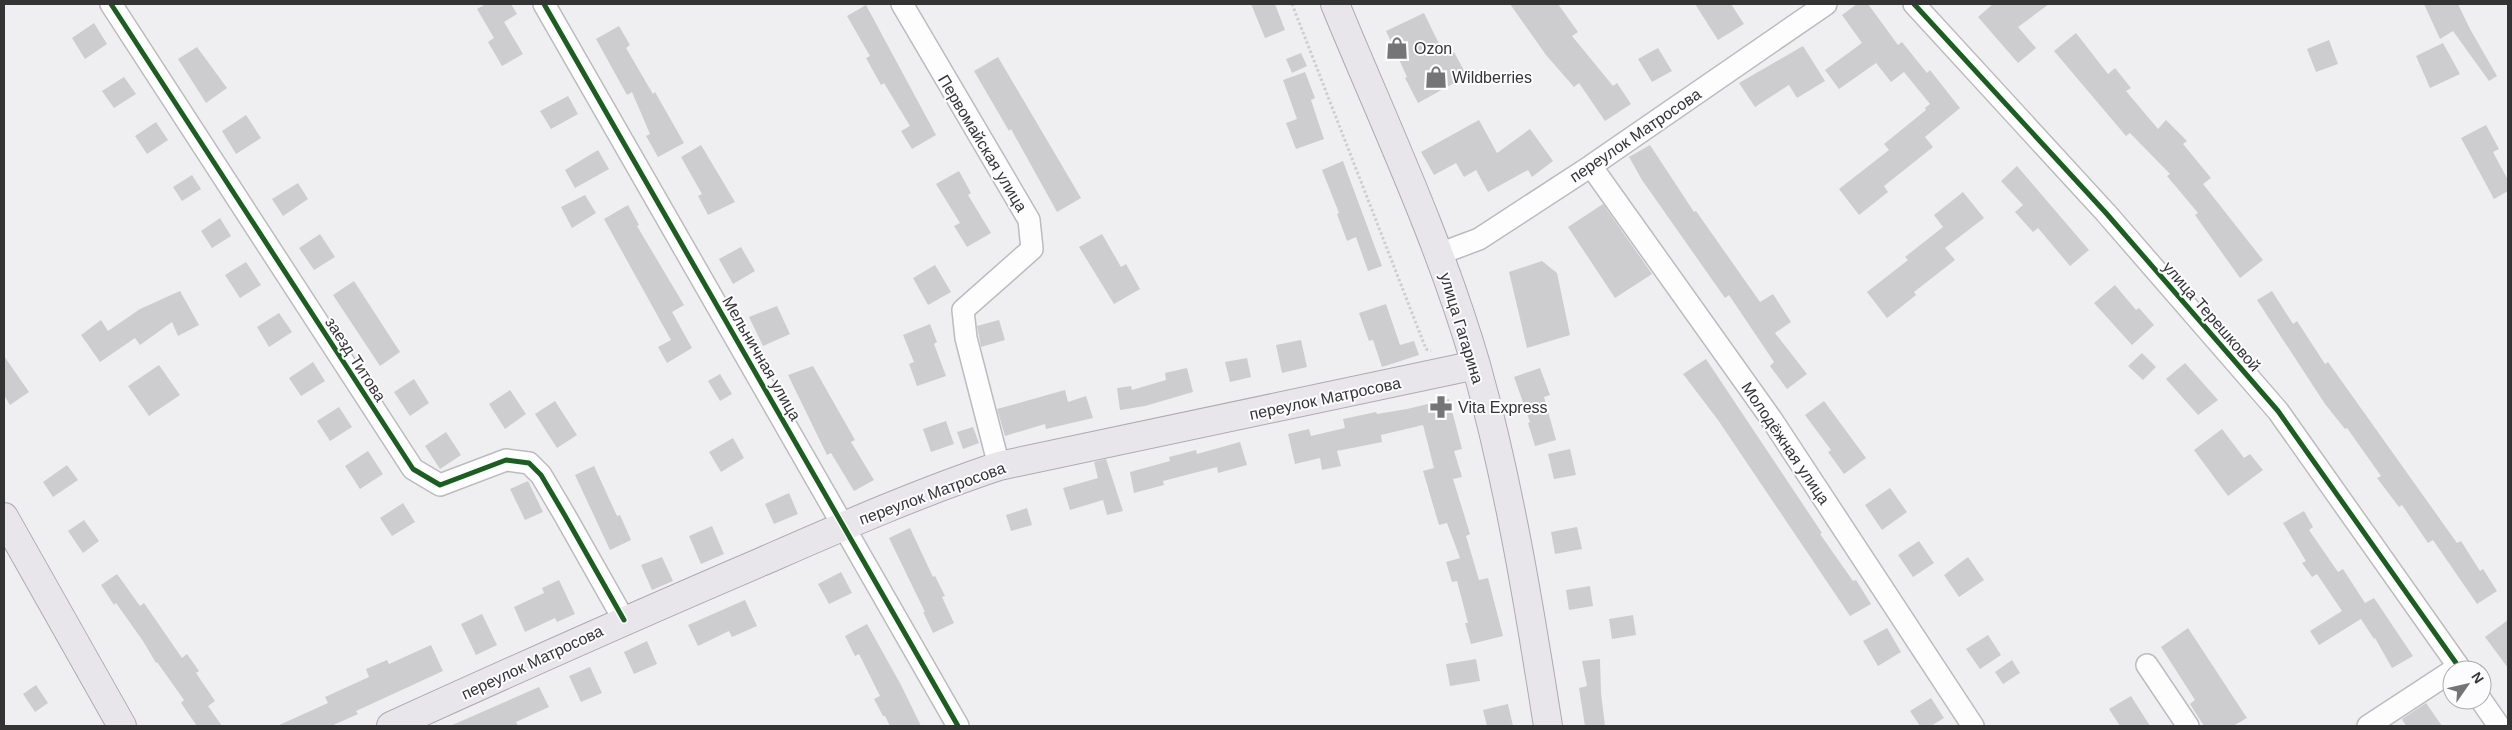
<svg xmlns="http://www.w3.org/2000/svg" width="2512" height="730" font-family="Arial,sans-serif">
  <rect width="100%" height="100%" fill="#efeff1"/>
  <path fill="#cdcdcf" d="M486,4H511L517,14L504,22L523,54L502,66L488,42L494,38L477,9Z
    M1251,4H1275L1285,30L1265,38Z
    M1510,4H1558L1578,32L1572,36L1613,86L1617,83L1631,104L1605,121L1579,83L1574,87L1546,55Z
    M1695,4H1731L1744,24L1718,40Z
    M1857,4H1868L1898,45L1902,42L1927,73L1930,70L1960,108L1925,137L1933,147L1884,186L1888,192L1859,215L1839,189L1889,150L1884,144L1926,110L1925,108L1930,104L1904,72L1891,82L1876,63L1839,89L1825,70L1862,43L1842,15Z
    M1993,4H2049L2018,27L2036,48L2018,63L1978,17Z
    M2424,4H2458L2470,29L2497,76L2489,81L2453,31L2440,39Z
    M866,5L936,135L912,149L901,131L910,126L884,83L881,85L866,58L870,56L847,16Z
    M1424,13L1445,56L1454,52L1467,76L1418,103L1405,78L1407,77L1386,31Z
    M94,23L107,44L85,59L72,38Z
    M619,26L630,45L626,48L653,94L655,92L684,143L658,157L646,136L650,134L632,92L627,95L596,39Z
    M2076,33L2108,74L2115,68L2131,88L2126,91L2158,129L2166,120L2187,141L2183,144L2211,178L2203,184L2263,260L2240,278L2195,215L2198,213L2167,176L2170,174L2130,133L2126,136L2054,51Z
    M2329,40L2338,64L2316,72L2307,49Z
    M2443,43L2460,74L2430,88L2416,56Z
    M1803,46L1825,81L1797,98L1789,85L1755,107L1739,83Z
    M197,47L227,88L206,103L178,59Z
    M1658,48L1672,71L1652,82L1638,59Z
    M1301,53L1307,66L1292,73L1286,59Z
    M998,57L1081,198L1057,212L1011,129L1009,131L974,71Z
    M1305,72L1315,98L1311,100L1324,139L1296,149L1286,123L1297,119L1283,80Z
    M124,77L136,94L114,108L102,91Z
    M568,96L578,114L551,129L540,111Z
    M246,115L261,138L236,154L222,131Z
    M1479,120L1497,153L1530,129L1553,161L1532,177L1528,170L1488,192L1476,170L1464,177L1456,163L1434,175L1421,152Z
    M156,122L168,140L147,154L135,136Z
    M2486,125L2499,149L2493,152L2508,180V191L2494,199L2461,138Z
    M701,145L735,202L708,215L698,196L702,194L681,157Z
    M1650,145L1694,212L1696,211L1760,302L1773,294L1791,322L1775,333L1807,374L1787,389L1770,366L1774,362L1729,295L1725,298L1642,180L1629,157Z
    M598,150L609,169L575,188L565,170Z
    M1343,161L1382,266L1368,271L1356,237L1347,241L1337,214L1339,213L1322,170Z
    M2017,166L2089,250L2070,266L2038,228L2033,232L2015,212L2023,205L2001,181Z
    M959,171L971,193L968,195L991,233L967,247L954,226L960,223L936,184Z
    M192,175L201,189L182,201L173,187Z
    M298,183L308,199L283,216L272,199Z
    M1963,192L1984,218L1945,248L1955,260L1914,292L1916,295L1887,318L1867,292L1908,260L1905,257L1943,227L1934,215Z
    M585,195L596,213L572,228L561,207Z
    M1603,204L1652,274L1615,298L1568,227Z
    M628,205L639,225L637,226L684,305L672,312L692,348L667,363L658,347L671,340L604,219Z
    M220,218L231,236L212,248L201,231Z
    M320,234L335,257L314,270L299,248Z
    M1102,234L1121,267L1126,264L1140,289L1114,304L1079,247Z
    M741,247L755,271L733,284L719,259Z
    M1542,261L1557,273L1570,335L1527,348L1509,272Z
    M246,262L261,285L240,298L225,275Z
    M935,265L951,292L928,305L913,278Z
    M354,281L400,352L380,366L333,295Z
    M2115,285L2136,310L2139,308L2154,325L2132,345L2094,303Z
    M180,291L199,325L178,336L172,322L140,345L135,338L100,362L81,335L101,320L108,331L140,309Z
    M2272,291L2293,324L2297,321L2325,364L2328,362L2457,543L2461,541L2480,571L2483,569L2497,591L2477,604L2433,540L2428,543L2402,505L2399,507L2377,478L2381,476L2347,428L2345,429L2325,404L2257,300Z
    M1386,304L1400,345L1414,341L1419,355L1382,367L1373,340L1369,341L1359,313Z
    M777,306L790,334L763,346L749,317Z
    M279,313L292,332L269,347L257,327Z
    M999,320L1005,340L981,347L977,326Z
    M930,324L937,342L934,344L946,376L917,386L909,364L914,362L903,335Z
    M1301,340L1307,367L1282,373L1276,345Z
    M2142,353L2156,367L2143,380L2128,366Z
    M4,356L29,392L10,405L4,395Z
    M1247,358L1251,377L1230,382L1225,362Z
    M1706,359L1822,533L1820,534L1853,581L1856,580L1871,604L1850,616L1718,420L1683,374Z
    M313,362L325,381L301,396L289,378Z
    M2185,363L2218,400L2198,415L2166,379Z
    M159,365L180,395L149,416L128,386Z
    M813,366L855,440L851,442L874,480L854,491L831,453L827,455L788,375Z
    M1187,368L1193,392L1145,406L1120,410L1117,388L1131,386L1132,390L1166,380L1165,373Z
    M1540,368L1550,395L1544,397L1556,440L1535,446L1528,423L1530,422L1514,377Z
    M720,374L732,394L720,401L708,381Z
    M414,379L429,403L410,416L394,392Z
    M510,390L526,414L505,429L489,404Z
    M1065,390L1068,402L1086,396L1093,418L1046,429L1045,424L1005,436L997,409Z
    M1449,399L1462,449L1454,451L1462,477L1453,479L1470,534L1466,536L1479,580L1488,578L1503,636L1471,644L1465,623H1468L1457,581L1452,582L1446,562L1460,558L1447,523L1439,525L1423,471L1434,468L1423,425L1381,435L1382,442L1337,451L1341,466L1322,470L1320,458L1295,464L1288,434L1309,429L1311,436L1345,428L1343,419L1376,412L1377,414L1407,409Z
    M555,401L577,435L557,448L535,414Z
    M1824,401L1866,458L1844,474L1828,452L1831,450L1805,415Z
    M339,407L352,427L330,441L317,421Z
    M946,421L954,444L931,452L923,429Z
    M973,427L979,443L963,449L957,432Z
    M2222,429L2244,458L2250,454L2263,470L2228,496L2194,450Z
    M446,432L461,455L440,469L425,446Z
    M733,438L744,458L721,472L709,452Z
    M1240,442L1247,465L1218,473L1217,467L1163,481L1164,485L1134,493L1130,472L1170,461L1169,457L1196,450L1197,454Z
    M1570,449L1576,475L1554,479L1548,454Z
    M368,451L383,474L360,489L345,466Z
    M1106,459L1123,511L1107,515L1103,500L1070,510L1063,488L1098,478L1094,462Z
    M67,465L78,480L53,497L43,482Z
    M594,466L617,516L620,515L631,540L610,550L575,475Z
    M528,481L543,512L525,520L510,489Z
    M1890,488L1907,512L1882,530L1865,505Z
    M789,493L798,514L774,524L765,504Z
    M403,503L415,522L392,536L380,518Z
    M1027,508L1032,525L1011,531L1006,515Z
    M2304,511L2313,527L2309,530L2338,572L2343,569L2365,603L2374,598L2413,656L2392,668L2375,638L2374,639L2361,619L2319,645L2310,631L2342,611L2317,574L2312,577L2302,563L2306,561L2283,523Z
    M84,520L99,541L83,553L68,531Z
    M712,526L724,554L701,564L689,536Z
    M1577,527L1582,549L1555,554L1551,532Z
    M910,528L933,577L935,576L945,596L942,597L954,623L933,633L923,612H925L889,538Z
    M1919,541L1934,563L1913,577L1898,555Z
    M662,557L673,581L652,590L641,565Z
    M1968,557L1984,580L1959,597L1944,575Z
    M841,572L852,593L829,604L818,584Z
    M117,574L140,606L144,603L182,658L187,654L199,671L196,673L215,701L208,706L222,726H197L181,703L184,700L157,662L156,663L143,641L116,603L114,605L101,585Z
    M559,580L575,614L557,622L555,618L525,632L514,607L544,593L542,588Z
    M1590,586L1593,606L1569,610L1566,590Z
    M745,600L757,626L732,637L729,631L698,646L688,625Z
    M482,614L497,645L476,655L461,624Z
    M1633,615L1636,635L1612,639L1609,619Z
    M2508,620V668L2485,637Z
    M867,624L901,685L921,726H890L885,716H883L874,699L880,696L859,654L855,656L845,636Z
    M1887,628L1901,652L1878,666L1863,641Z
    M2188,628L2247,718L2233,726H2204L2190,704L2195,700L2161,647Z
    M1988,635L2001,655L1980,669L1966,649Z
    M647,641L657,664L634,674L624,652Z
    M431,645L443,671L356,711L358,714L331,726H277L328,703L325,697L369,677L366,669L387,660L389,664Z
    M1476,659L1480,681L1450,686L1446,664Z
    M1600,659L1601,693L1605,726H1585L1579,688L1587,686L1582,661Z
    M2012,660L2020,673L2003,684L1995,672Z
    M590,667L602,693L581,702L569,676Z
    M36,685L48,703L35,712L23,694Z
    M539,687L549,707L516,722L518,726H450Z
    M2131,696L2150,726H2120L2109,709Z
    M1931,698L1944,718L1931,726H1920L1910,711Z
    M2426,703L2442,726H2406L2402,719Z
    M1508,704L1513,726H1487L1483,710Z"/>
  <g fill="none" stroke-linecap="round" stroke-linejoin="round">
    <defs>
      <path id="minor" d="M111,4L413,469L440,485L506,460L529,463L541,475L564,514L624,620
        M544,4L958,726
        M902,4L1029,220L1032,249L963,310L966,338L999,466
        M1914,4L2106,213L2278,411L2461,670
        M1591,166L1772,420L1973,726
        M1439,254L1479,239L1591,166L1826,4
        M2147,665L2188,726
        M2481,700L2499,726
        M2368,726L2452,671"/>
      <path id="major" d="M1335,4C1384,123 1440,241 1476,365C1509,483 1529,605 1548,726
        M4,517L122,726
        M391,726C514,670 637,615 761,562C839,528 918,493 999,466L1476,365"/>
    </defs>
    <use href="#minor" stroke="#bcbcbe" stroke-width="24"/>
    <use href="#major" stroke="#aea9b2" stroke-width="30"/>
    <path stroke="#cececf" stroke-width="3" stroke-dasharray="2.5 2.5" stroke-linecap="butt" d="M1292,4L1426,349L1431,351"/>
    <use href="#minor" stroke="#fdfdfd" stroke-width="21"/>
    <use href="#major" stroke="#e8e6eb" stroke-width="28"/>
    <defs>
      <path id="cycleway" d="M111,4L413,469L440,485L506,460L529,463L541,475L564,514L624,620
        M544,4L958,726
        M1914,4L2106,213L2278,411L2461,670"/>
    </defs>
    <use href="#cycleway" stroke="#fcfcff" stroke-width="8"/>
    <use href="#cycleway" stroke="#1b5e20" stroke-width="5"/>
  </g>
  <defs>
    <symbol id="shop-bare" viewBox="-9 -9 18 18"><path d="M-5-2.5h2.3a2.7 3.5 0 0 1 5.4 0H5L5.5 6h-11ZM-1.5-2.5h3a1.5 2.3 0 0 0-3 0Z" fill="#757577" stroke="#fcfcff" stroke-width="2.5" paint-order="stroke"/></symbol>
    <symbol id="pharmacy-bare" viewBox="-9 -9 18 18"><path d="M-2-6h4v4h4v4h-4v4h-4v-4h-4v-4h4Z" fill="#757577" stroke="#fcfcff" stroke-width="2.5" paint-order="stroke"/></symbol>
  </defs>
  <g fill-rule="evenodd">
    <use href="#shop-bare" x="1381" y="32" width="32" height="32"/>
    <use href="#shop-bare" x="1420" y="61" width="32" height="32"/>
    <use href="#pharmacy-bare" x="1425" y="391" width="32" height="32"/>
  </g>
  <g text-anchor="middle" stroke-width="4" stroke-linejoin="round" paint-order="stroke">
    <g font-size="16" fill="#343435" stroke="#fcfcff" text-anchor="start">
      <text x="1414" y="54">Ozon</text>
      <text x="1452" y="83">Wildberries</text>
      <text x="1458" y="413">Vita Express</text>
    </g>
    <g font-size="16" fill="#343435" stroke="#fcfcff">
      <text transform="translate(1635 135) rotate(-34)" y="6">переулок Матросова</text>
      <text transform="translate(983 143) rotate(59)" y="6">Первомайская улица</text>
      <text transform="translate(2212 316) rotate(49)" y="6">улица Терешковой</text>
      <text transform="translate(1462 328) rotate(73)" y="6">улица Гагарина</text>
      <text transform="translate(762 358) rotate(60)" y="6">Мельничная улица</text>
      <text transform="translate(356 359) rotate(57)" y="6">заезд Титова</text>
      <text transform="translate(1325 398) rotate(-12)" y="6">переулок Матросова</text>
      <text transform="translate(1786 443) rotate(56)" y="6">Молодёжная улица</text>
      <text transform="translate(932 493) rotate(-20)" y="6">переулок Матросова</text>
      <text transform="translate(532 662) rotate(-25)" y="6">переулок Матросова</text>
    </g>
  </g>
  <rect width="2512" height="730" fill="none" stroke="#343435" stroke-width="10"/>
  <g transform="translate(2467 685) rotate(56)"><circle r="24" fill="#fcfcff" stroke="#acacae"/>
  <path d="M0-4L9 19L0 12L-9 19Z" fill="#757577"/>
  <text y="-8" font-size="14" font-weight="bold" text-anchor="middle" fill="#343435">N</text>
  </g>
</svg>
